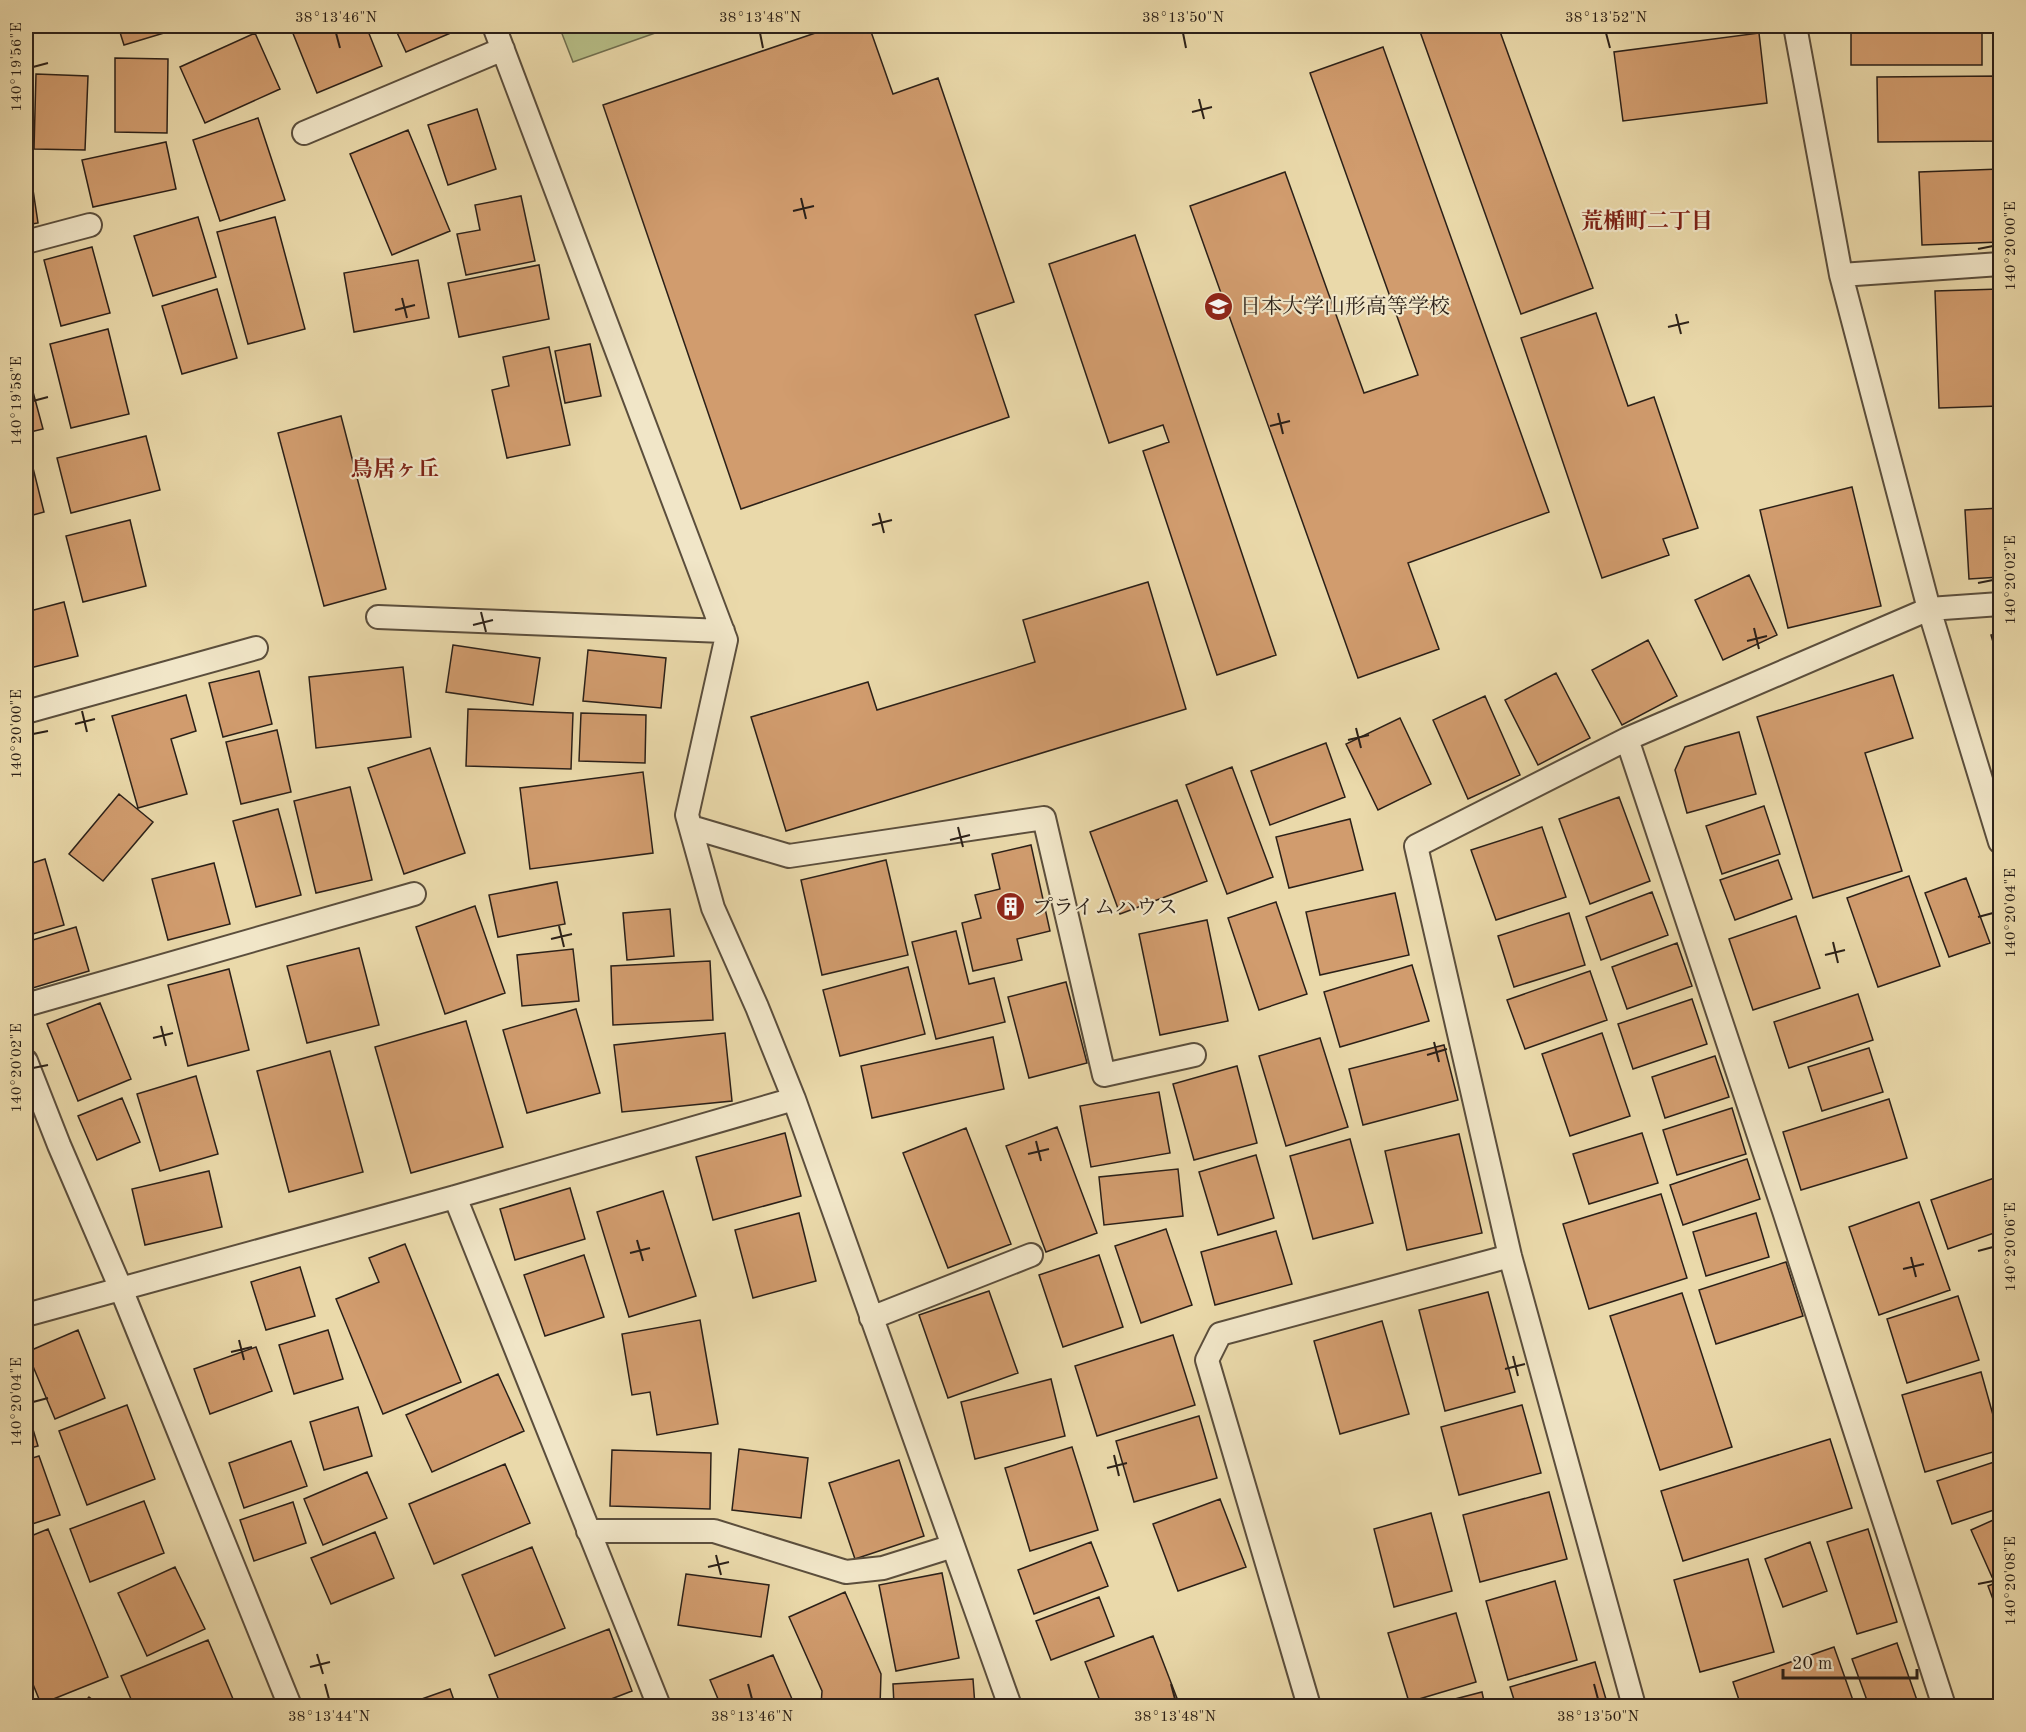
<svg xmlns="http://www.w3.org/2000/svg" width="2026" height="1732" font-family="'Old Standard TT','Noto Serif JP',serif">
  <rect width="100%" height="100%" fill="#ead9aa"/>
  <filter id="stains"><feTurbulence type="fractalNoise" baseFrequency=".00333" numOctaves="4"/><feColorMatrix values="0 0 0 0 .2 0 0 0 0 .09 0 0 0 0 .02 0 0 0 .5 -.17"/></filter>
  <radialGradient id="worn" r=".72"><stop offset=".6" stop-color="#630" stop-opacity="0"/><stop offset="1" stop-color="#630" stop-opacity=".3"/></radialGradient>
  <path fill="#b7bf88" stroke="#717050" stroke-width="1.5" d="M559,26H675L573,62Z"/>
  <path fill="#d19c6e" stroke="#2b2018" stroke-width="1.5" d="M118,26H173L174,30L124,45Z
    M290,26H366L382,66L317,93Z
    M394,26H459L460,29L406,52Z
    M836,26H869L893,94L938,78L1014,302L975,315L1009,417L741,509L603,105Z
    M1418,26H1498L1593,288L1521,314Z
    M1851,26H1982V65H1851Z
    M255,33L280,89L205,123L180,67Z
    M1759,33L1767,103L1623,121L1614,52Z
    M1383,47L1549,512L1408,563L1439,649L1358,678L1190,206L1285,172L1364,393L1418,375L1310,73Z
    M115,58L168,59L167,133L115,132Z
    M36,74L88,76L85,150L34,149Z
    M2000,76V141L1878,142L1877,77Z
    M477,109L496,169L448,185L428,125Z
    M258,118L285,200L220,221L193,140Z
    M408,130L450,231L392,255L350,154Z
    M166,142L176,189L93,207L82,160Z
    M2000,169V242L1922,245L1919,172Z
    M26,170H30L38,223L26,225Z
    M521,196L535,261L466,275L457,234L480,230L475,205Z
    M198,217L216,277L153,296L134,236Z
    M275,217L305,329L248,344L217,232Z
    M1135,235L1276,655L1217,675L1143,451L1169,442L1163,425L1109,443L1049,264Z
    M92,247L110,313L61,326L44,260Z
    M418,260L429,318L354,332L344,273Z
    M539,265L549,319L459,337L448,283Z
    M217,289L237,358L182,374L162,306Z
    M2000,289V406L1939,408L1935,291Z
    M1596,313L1628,406L1654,397L1698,528L1663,539L1669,555L1602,578L1521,338Z
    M108,329L129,414L71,428L50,344Z
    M590,344L601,396L565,403L555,351Z
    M549,347L570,445L507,458L492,390L509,386L503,357Z
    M26,366L43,429L26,433Z
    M341,416L386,589L324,606L278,433Z
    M146,436L160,490L71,513L57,458Z
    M29,452L44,512L26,517V453Z
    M1852,487L1881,606L1788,628L1760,510Z
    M2000,508V577L1969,579L1965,510Z
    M130,520L146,586L83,602L66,536Z
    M1749,575L1777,635L1723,660L1695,600Z
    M1148,582L1186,709L786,831L751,717L868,682L877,710L1035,662L1023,620Z
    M64,602L78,656L26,669V612Z
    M2000,633V666L1991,635Z
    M1648,640L1677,696L1622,725L1592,670Z
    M453,645L540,658L533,705L446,692Z
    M588,650L666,658L661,708L583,701Z
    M403,667L411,737L316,748L309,677Z
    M259,671L272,724L223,737L209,683Z
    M1556,673L1590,738L1538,765L1505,700Z
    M1893,675L1913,738L1865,753L1902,871L1813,898L1757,717Z
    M186,695L196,731L171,739L187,794L138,808L112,716Z
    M1485,696L1520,775L1468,799L1433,720Z
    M468,709L573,713L571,769L466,766Z
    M581,713L646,715L645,763L579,761Z
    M1400,718L1431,784L1378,810L1346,744Z
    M277,730L291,792L241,804L226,742Z
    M1739,732L1756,794L1687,813L1675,770L1685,747Z
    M1326,743L1345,797L1270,825L1251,771Z
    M430,748L465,853L404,874L368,768Z
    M1232,767L1273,877L1227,894L1186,785Z
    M643,772L653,853L530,869L520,788Z
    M350,787L372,880L316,893L294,801Z
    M119,794L153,822L103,881L69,854Z
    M1619,797L1650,881L1590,904L1559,819Z
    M1177,800L1207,881L1120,914L1090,832Z
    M1764,806L1780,854L1722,874L1706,826Z
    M278,809L301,895L256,907L233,821Z
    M1350,819L1363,870L1289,888L1276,837Z
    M1542,827L1566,897L1496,920L1471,850Z
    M1031,845L1050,931L1017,939L1022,960L973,971L962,923L981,918L975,895L1000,889L992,854Z
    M45,859L64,925L26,936V865Z
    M886,860L908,955L822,975L801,880Z
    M1778,860L1792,899L1735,920L1720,880Z
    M214,863L230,924L168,940L152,879Z
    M1909,876L1940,966L1878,987L1847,898Z
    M1966,878L1990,943L1949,957L1925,893Z
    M557,882L565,924L498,937L489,895Z
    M1652,892L1668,935L1601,960L1586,917Z
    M1395,893L1409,955L1320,975L1306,912Z
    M1276,902L1307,994L1259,1010L1228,918Z
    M475,906L505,993L445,1014L416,927Z
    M670,909L674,956L627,960L623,913Z
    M1569,913L1585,965L1514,987L1498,936Z
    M1796,916L1820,988L1753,1010L1729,939Z
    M1207,920L1228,1021L1160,1035L1139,934Z
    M76,927L89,971L26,990V942Z
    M956,931L969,984L994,978L1005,1022L936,1039L912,942Z
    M1677,943L1692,986L1627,1009L1612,967Z
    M359,948L379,1025L307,1043L287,966Z
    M573,949L579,1001L522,1006L517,955Z
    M710,961L713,1020L613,1025L611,966Z
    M1412,965L1429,1021L1340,1047L1324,992Z
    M908,967L925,1034L840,1056L823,990Z
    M229,969L249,1050L188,1066L168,985Z
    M1590,971L1607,1020L1525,1049L1507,1000Z
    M1066,982L1087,1063L1029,1078L1008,997Z
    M1858,994L1873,1040L1789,1068L1774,1022Z
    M1692,999L1707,1044L1633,1069L1618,1024Z
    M100,1003L131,1079L78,1101L47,1024Z
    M576,1009L600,1093L527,1113L503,1030Z
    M466,1021L503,1147L411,1173L375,1047Z
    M725,1033L732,1101L622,1112L614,1045Z
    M1602,1033L1630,1116L1570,1136L1542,1054Z
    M993,1037L1004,1089L872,1118L861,1066Z
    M1320,1038L1348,1127L1286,1146L1259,1056Z
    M1444,1045L1458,1100L1363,1125L1349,1069Z
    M1869,1048L1883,1092L1822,1111L1808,1067Z
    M330,1051L363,1172L289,1192L257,1071Z
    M1715,1056L1729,1097L1665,1118L1652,1077Z
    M1237,1066L1257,1143L1194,1160L1173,1084Z
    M196,1076L218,1154L160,1171L137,1094Z
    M1159,1092L1170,1153L1091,1167L1080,1106Z
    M122,1098L140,1142L97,1160L78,1116Z
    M1889,1099L1907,1158L1801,1190L1783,1132Z
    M1732,1108L1746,1154L1677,1175L1663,1130Z
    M1057,1127L1097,1233L1046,1252L1006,1146Z
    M966,1128L1011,1244L948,1268L903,1153Z
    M785,1133L801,1196L713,1220L696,1157Z
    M1642,1133L1658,1183L1589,1204L1573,1154Z
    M1459,1134L1482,1233L1407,1250L1385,1151Z
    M1350,1139L1373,1223L1313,1239L1290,1156Z
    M1256,1155L1274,1218L1218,1235L1199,1172Z
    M1747,1159L1760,1199L1683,1225L1670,1185Z
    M1178,1169L1183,1216L1104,1225L1099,1177Z
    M209,1171L222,1227L145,1245L132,1189Z
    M2000,1176V1231L1948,1249L1931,1200Z
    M570,1188L585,1239L515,1260L500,1209Z
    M663,1191L696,1296L629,1317L597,1212Z
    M1661,1194L1687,1278L1589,1309L1563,1224Z
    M1919,1202L1950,1290L1879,1315L1849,1227Z
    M799,1213L816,1281L753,1298L735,1230Z
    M1756,1213L1769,1257L1706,1276L1693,1232Z
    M1166,1229L1192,1305L1141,1323L1115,1246Z
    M1276,1231L1292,1284L1215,1305L1201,1252Z
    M405,1244L461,1382L383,1414L336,1299L379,1282L369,1258Z
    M584,1255L604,1317L545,1336L524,1275Z
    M1099,1255L1123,1327L1063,1347L1039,1275Z
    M1786,1262L1803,1316L1716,1344L1699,1290Z
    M300,1267L315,1316L266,1330L251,1282Z
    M989,1291L1018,1373L948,1398L919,1315Z
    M1488,1292L1515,1392L1445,1411L1419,1310Z
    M1682,1293L1732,1447L1660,1470L1610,1316Z
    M1958,1296L1979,1360L1907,1383L1887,1319Z
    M700,1320L718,1424L657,1435L650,1392L632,1395L622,1334Z
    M1382,1321L1409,1414L1340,1434L1314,1341Z
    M78,1330L105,1398L55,1419L27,1352Z
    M328,1330L343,1379L294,1394L279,1345Z
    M1173,1335L1195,1405L1097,1436L1075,1366Z
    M256,1347L272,1391L210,1414L194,1369Z
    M1981,1372L2000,1440V1450L1925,1472L1902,1395Z
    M498,1374L524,1431L432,1472L406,1415Z
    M1051,1379L1065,1436L975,1459L961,1402Z
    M127,1405L155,1479L87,1505L59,1431Z
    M1522,1405L1541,1473L1459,1495L1441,1427Z
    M26,1406L38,1446L26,1449Z
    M358,1407L372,1456L324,1470L310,1422Z
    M1199,1416L1217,1478L1134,1502L1116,1441Z
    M1830,1439L1852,1508L1683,1561L1661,1491Z
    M291,1441L307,1486L244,1508L229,1463Z
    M1072,1447L1098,1530L1030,1551L1005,1468Z
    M739,1449L808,1458L801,1518L732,1510Z
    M612,1450L711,1453L710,1509L610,1506Z
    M39,1456L60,1515L26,1526V1460Z
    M899,1460L924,1536L855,1559L829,1483Z
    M2000,1460V1508L1952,1524L1937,1481Z
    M505,1464L530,1523L434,1564L409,1504Z
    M367,1472L387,1518L323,1545L304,1499Z
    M1549,1492L1567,1559L1480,1582L1463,1515Z
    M1220,1499L1246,1567L1178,1591L1153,1524Z
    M144,1501L164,1553L90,1582L70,1529Z
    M293,1502L306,1543L254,1561L240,1520Z
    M1431,1513L1452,1591L1394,1607L1374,1529Z
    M2000,1517V1573L1992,1577L1971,1530Z
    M48,1529L108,1677L41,1704L26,1667V1538Z
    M1868,1529L1897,1622L1857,1634L1827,1542Z
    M375,1532L394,1578L331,1604L311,1558Z
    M1091,1542L1108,1586L1034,1614L1018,1570Z
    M1810,1542L1827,1591L1783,1607L1765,1559Z
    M532,1547L565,1628L495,1656L462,1575Z
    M1748,1559L1774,1652L1700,1672L1674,1580Z
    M175,1567L205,1629L147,1656L118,1593Z
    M942,1573L959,1658L896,1671L879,1585Z
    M686,1574L769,1585L761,1637L678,1625Z
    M1555,1581L1577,1660L1508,1680L1486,1601Z
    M2000,1581V1618L1988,1586Z
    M845,1592L881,1674L880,1706H821L822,1691L789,1617Z
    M1099,1597L1114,1636L1051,1660L1036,1621Z
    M1456,1613L1476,1682L1409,1702L1388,1633Z
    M609,1629L632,1691L593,1706H501L489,1675Z
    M1153,1636L1180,1706H1102L1085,1662Z
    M208,1640L236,1706H134L121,1676Z
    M1897,1643L1919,1706H1869L1852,1659Z
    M1834,1647L1855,1706H1741L1733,1682Z
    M773,1655L795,1706H721L710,1680Z
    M1595,1662L1608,1706H1516L1510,1687Z
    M973,1679L975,1706H894L893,1684Z
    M450,1689L456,1706H402Z
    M1482,1692L1485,1706H1428Z
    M89,1697L101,1706H81Z"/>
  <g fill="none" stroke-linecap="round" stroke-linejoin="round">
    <defs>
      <path id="service" d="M494,26L726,640L687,815L713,908L757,1007L794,1099L1010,1706
        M1795,26L1841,275L1929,609L2000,842
        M304,133L503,49
        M26,242L90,225
        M1841,275L2000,264
        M378,617L723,631
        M26,712L256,648
        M1627,739L1784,1211L1944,1706
        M691,827L789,856L1044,818L1104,1075L1194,1055
        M26,1005L414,894
        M26,1061L59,1145L121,1289L290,1706
        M455,1197L659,1706
        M26,1315L455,1197L794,1099
        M871,1318L1031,1255
        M588,1531H714L846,1572L883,1568L953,1546
        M1309,1706L1207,1360L1220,1334L1510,1256
        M1634,1706L1510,1256L1416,846L1627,739L1929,609L2000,604"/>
    </defs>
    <use href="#service" stroke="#5b4e3c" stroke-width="26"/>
    <use href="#service" stroke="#f1e6c8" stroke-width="22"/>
  </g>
  <path fill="none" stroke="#2b2018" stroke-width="2" d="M336,33L340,48M760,33L763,48M1183,33L1186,48M1606,33L1610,48M33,67L48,63M1199,99L1204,119M1192,112L1212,107M801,198L806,219M793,211L814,206M1978,249L1993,246M402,298L407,318M395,310L415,305M1676,314L1681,334M1668,327L1689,322M33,401L48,397M1278,413L1283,434M1270,426L1290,421M879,513L884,533M872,525L892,520M1978,583L1993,580M481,612L486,632M473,625L493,620M1754,628L1759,649M1747,641L1767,636M82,711L87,732M75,724L95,719M1356,728L1361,748M33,734L48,731M1348,740L1369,735M958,827L963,847M950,840L970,835M1978,917L1993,913M559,926L564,947M551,939L572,934M1833,942L1838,963M1825,955L1845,950M161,1026L166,1046M153,1038L173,1033M1434,1042L1439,1062M1427,1055L1447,1049M33,1068L48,1065M1036,1141L1041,1161M1028,1154L1049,1149M637,1240L643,1261M1978,1251L1993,1247M630,1253L650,1248M1911,1257L1916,1277M1903,1269L1924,1264M239,1340L244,1360M231,1352L252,1347M1513,1356L1518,1376M1505,1369L1525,1364M33,1402L48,1398M1114,1455L1119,1476M1107,1468L1127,1463M716,1555L721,1575M708,1567L729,1562M1978,1584L1993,1581M317,1654L323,1674M310,1667L330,1662M325,1684L329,1699M748,1684L752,1699M1171,1684L1175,1699M1594,1684L1598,1699"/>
  <defs>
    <symbol id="school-disc" viewBox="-11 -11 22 22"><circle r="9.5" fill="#8f2418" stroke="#f1e6c8"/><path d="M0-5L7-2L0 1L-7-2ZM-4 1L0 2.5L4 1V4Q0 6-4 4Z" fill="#fff"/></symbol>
    <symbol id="building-disc" viewBox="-11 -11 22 22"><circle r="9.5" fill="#8f2418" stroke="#f1e6c8"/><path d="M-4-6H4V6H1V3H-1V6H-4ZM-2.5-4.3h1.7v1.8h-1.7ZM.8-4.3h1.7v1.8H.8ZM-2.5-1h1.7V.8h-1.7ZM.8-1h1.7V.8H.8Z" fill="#fff"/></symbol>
  </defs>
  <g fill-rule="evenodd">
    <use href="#school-disc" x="1202" y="290" width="33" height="33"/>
    <use href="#building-disc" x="994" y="890" width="33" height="33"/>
  </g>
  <g text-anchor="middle" stroke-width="4.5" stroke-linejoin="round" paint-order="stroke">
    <g font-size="21" fill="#2b2018" stroke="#f1e6c8" text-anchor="start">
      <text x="1240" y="313">日本大学山形高等学校</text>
      <text x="1032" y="914">プライムハウス</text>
    </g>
    <g font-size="22" font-weight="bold" fill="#7a1f14" stroke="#f1e6c8">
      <text x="1647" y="228">荒楯町二丁目</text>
      <text x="395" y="476">鳥居ヶ丘</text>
    </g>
  </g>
  <rect width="2026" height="1732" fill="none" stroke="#ead9aa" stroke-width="66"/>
  <path d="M1783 1669v9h134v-9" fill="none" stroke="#2b2018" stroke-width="3"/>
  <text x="1792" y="1669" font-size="18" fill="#2b2018" stroke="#f1e6c8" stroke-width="4.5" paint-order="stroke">20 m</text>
  <rect x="33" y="33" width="1960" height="1666" fill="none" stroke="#2b2018" stroke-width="2"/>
  <g font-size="15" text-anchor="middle" fill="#2b2018">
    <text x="336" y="22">38°13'46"N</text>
    <text x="760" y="22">38°13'48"N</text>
    <text x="1183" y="22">38°13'50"N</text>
    <text x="1606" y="22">38°13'52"N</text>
    <text transform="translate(16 67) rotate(-90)" y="5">140°19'56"E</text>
    <text transform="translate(2010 246) rotate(-90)" y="5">140°20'00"E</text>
    <text transform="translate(16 401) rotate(-90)" y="5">140°19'58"E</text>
    <text transform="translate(2010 580) rotate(-90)" y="5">140°20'02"E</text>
    <text transform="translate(16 734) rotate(-90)" y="5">140°20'00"E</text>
    <text transform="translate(2010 913) rotate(-90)" y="5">140°20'04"E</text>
    <text transform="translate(16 1068) rotate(-90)" y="5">140°20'02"E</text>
    <text transform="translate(2010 1247) rotate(-90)" y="5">140°20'06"E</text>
    <text transform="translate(16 1402) rotate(-90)" y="5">140°20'04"E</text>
    <text transform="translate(2010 1581) rotate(-90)" y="5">140°20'08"E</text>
    <text x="329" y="1721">38°13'44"N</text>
    <text x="752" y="1721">38°13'46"N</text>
    <text x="1175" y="1721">38°13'48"N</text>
    <text x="1598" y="1721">38°13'50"N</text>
  </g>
  <rect width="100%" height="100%" filter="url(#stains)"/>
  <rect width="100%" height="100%" fill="url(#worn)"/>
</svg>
